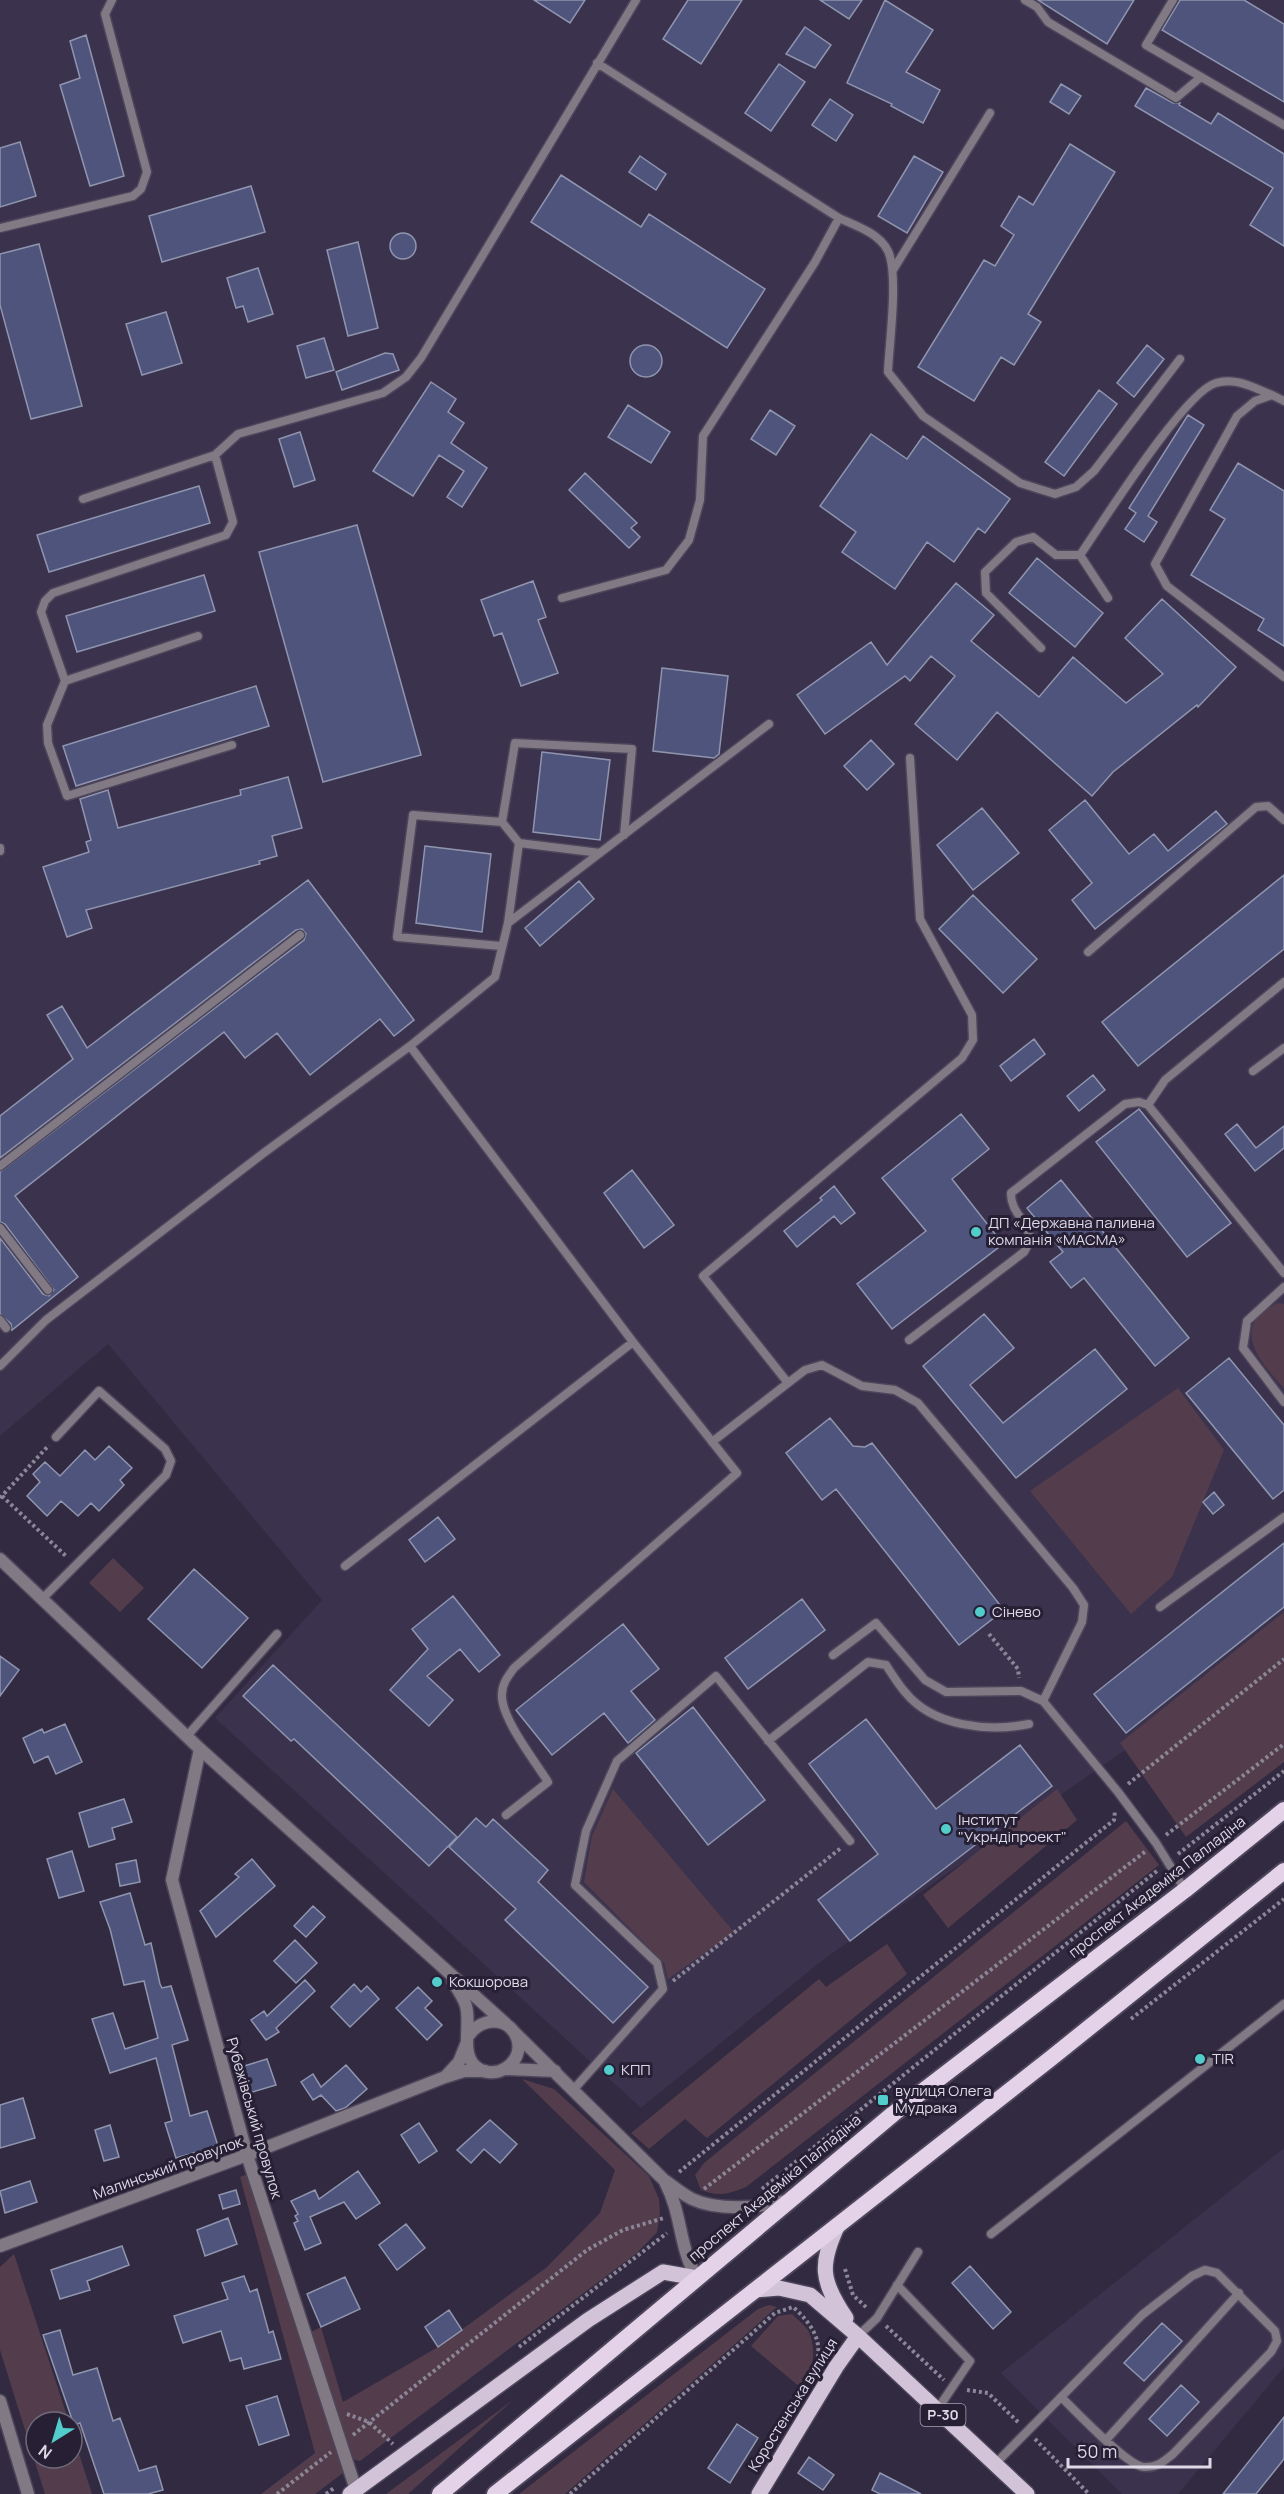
<svg xmlns="http://www.w3.org/2000/svg" width="1284" height="2494" font-family="Manrope,sans-serif">
  <rect width="100%" height="100%" fill="#312a40"/>
  <path fill="#3b324e" d="M0,0H1284V1640L824,1959L641,2108L215,1718L322,1600L108,1344L0,1436Z
    M1284,2148V2367L1178,2494H1122L1001,2373Z"/>
  <path fill="#533d4c" d="M1277,1303L1284,1304V1389C1269,1370 1238,1342 1258,1316C1261,1311 1272,1307 1277,1303Z
    M1178,1388L1224,1450L1172,1577L1131,1614L1030,1491Z
    M113,1558L144,1588L120,1612L89,1583Z
    M1284,1612V1762L1186,1837L1120,1743Z
    M613,1789L734,1932L668,1979L664,1963L584,1882L592,1836Z
    M1057,1789L1077,1820L948,1928L923,1895Z
    M1126,1821L1159,1865L746,2187C729,2194 718,2197 701,2190L695,2175L704,2163Z
    M887,1944L907,1974L707,2138L685,2119L649,2149L631,2133L819,1979L826,1987Z
    M522,2079L554,2089L649,2176L659,2199L660,2214L657,2232L637,2253L360,2461L352,2459L311,2332L321,2327L343,2402L438,2347L547,2267L600,2213L615,2170Z
    M245,2175L249,2178L343,2473L315,2494H261L315,2453L240,2177Z
    M14,2254L69,2422H36V2458H72V2432L92,2494H45L0,2350V2267Z
    M769,2305L777,2307L565,2494H519L758,2309Z
    M792,2314C798,2320 806,2326 809,2332C817,2350 813,2374 801,2388L751,2346L778,2316Z
    M513,2400L408,2494H386Z"/>
  <path fill="#4e547b" stroke="#9095af" stroke-width="1.5" d="M534,0H585L570,23Z
    M688,0H742L701,64L663,39Z
    M820,0H862L849,19Z
    M885,0L933,30L906,72L940,90L923,123L891,106L892,104L847,83Z
    M1038,0H1134L1107,44Z
    M1180,0H1244L1284,24V102L1162,30Z
    M805,27L831,45L815,68L786,54Z
    M86,35L124,176L90,186L60,85L80,78L70,41Z
    M779,64L805,82L771,131L745,113Z
    M1061,84L1081,96L1069,114L1050,102Z
    M1146,88L1173,103H1180L1179,105L1211,124L1218,113L1284,154V246L1250,225L1273,188L1135,106Z
    M830,99L853,115L836,141L812,125Z
    M20,142L36,196L0,207V148Z
    M1070,144L1115,172L1028,314L1041,322L1014,365L1001,357L974,401L918,367L984,260L995,266L1014,235L1001,226L1019,196L1033,205Z
    M640,156L666,174L656,190L629,172Z
    M914,156L943,172L907,233L878,216Z
    M561,175L641,227L649,214L765,289L727,348L531,222Z
    M251,186L265,232L162,262L149,216Z
    M390 246a13 13 0 1 1 26 0a13 13 0 1 1-26 0Z
    M358,242L378,328L348,336L327,250Z
    M39,244L82,406L31,419L0,305V254Z
    M258,268L273,314L248,322L243,306L236,308L227,278Z
    M166,312L182,363L142,375L126,324Z
    M324,338L334,370L306,378L297,346Z
    M630 361a16 16 0 1 1 32 0a16 16 0 1 1-32 0Z
    M1147,345L1164,359L1134,397L1117,383Z
    M385,353L393,354L399,370L342,390L336,372Z
    M431,382L456,399L448,412L464,423L451,443L487,468L462,507L447,497L464,471L439,455L413,496L373,471Z
    M1099,390L1117,404L1064,476L1045,462Z
    M628,405L670,432L651,463L608,437Z
    M770,410L795,426L776,455L751,439Z
    M1188,415L1204,425L1148,516L1157,522L1144,542L1125,529L1136,513L1129,508Z
    M300,432L315,480L294,487L279,439Z
    M871,434L907,459L923,436L1010,499L985,533L978,528L954,562L927,542L895,589L842,552L856,532L820,506Z
    M1238,463L1284,491V646L1258,630L1264,619L1191,575L1225,519L1210,510Z
    M585,473L637,523L631,528L640,537L629,548L569,490Z
    M199,486L210,523L49,572L37,535Z
    M357,525L421,755L323,782L259,552Z
    M1037,558L1103,613L1075,647L1009,593Z
    M204,575L215,611L77,652L66,616Z
    M533,581L546,617L538,620L558,673L521,686L502,633L494,636L481,600Z
    M956,583L994,615L971,641L1039,697L1073,657L1126,703L1163,674L1125,638L1162,599L1236,667L1198,707L1197,705L1113,772L1092,796L997,712L957,760L915,724L955,676L931,656L910,681L905,676L825,734L797,695L871,642L887,665Z
    M662,668L728,676L719,754L714,758L653,751Z
    M256,686L269,726L76,786L63,746Z
    M871,740L894,764L867,790L844,766Z
    M542,752L610,760L600,840L533,832Z
    M288,777L302,828L272,836L277,856L259,861L260,864L86,910L92,928L67,937L43,867L89,852L86,842L91,840L80,799L108,790L118,828L241,795L240,790Z
    M1085,800L1129,854L1154,834L1168,851L1216,811L1227,824L1095,929L1072,900L1092,883L1049,830Z
    M982,808L1019,853L973,890L937,845Z
    M425,846L491,854L482,932L416,923Z
    M1284,875V949L1138,1066L1102,1022Z
    M308,880L414,1020L394,1036L380,1019L310,1075L277,1033L245,1058L224,1032L15,1196L78,1277L12,1330L11,1324L0,1314V1238L43,1294L49,1296L54,1290L5,1224L0,1222V1172L304,940L306,934L302,929L296,930L0,1158V1116L73,1059L47,1015L62,1006L87,1048Z
    M579,881L594,899L540,946L525,928Z
    M973,895L1037,959L1003,993L939,929Z
    M1034,1039L1045,1054L1011,1081L1000,1066Z
    M1093,1075L1105,1090L1079,1111L1067,1096Z
    M1139,1109L1231,1223L1187,1257L1096,1142Z
    M961,1114L989,1149L952,1179L1003,1244L892,1329L857,1284L926,1231L882,1178Z
    M1237,1124L1256,1148L1284,1126V1148L1255,1171L1225,1134Z
    M632,1170L674,1225L644,1248L604,1193Z
    M1061,1180L1189,1338L1155,1366L1084,1278L1071,1288L1050,1262L1063,1252L1027,1208Z
    M834,1186L855,1213L841,1224L834,1216L797,1247L784,1231L822,1200L820,1198Z
    M984,1314L1014,1348L970,1385L1003,1423L1095,1349L1127,1389L1016,1478L923,1366Z
    M1229,1358L1284,1425V1490L1273,1499L1186,1393Z
    M830,1418L853,1446L865,1447L872,1443L1004,1610L959,1645L836,1489L822,1500L786,1453Z
    M109,1446L132,1468L120,1480L124,1485L99,1511L91,1503L78,1516L61,1501L47,1516L27,1496L40,1482L33,1474L45,1462L60,1476L85,1450L95,1460Z
    M1214,1492L1224,1505L1213,1514L1203,1502Z
    M438,1517L455,1539L425,1562L409,1540Z
    M1284,1543V1607L1126,1733L1094,1694Z
    M194,1569L248,1618L202,1668L148,1619Z
    M453,1596L500,1655L479,1672L460,1649L427,1676L453,1700L429,1726L390,1690L428,1649L412,1629Z
    M802,1599L825,1630L748,1689L725,1658Z
    M623,1624L659,1669L631,1691L655,1720L628,1743L604,1713L552,1755L516,1710Z
    M0,1656L19,1670L0,1696Z
    M273,1665L457,1837L429,1866L294,1739L291,1741L243,1696Z
    M693,1707L765,1800L708,1845L636,1753Z
    M866,1719L936,1809L1020,1745L1052,1786L850,1941L818,1900L878,1854L809,1764Z
    M65,1724L82,1762L56,1774L48,1756L34,1763L23,1738L42,1729L44,1733Z
    M124,1799L132,1822L112,1828L115,1839L89,1847L79,1813Z
    M476,1818L486,1827L493,1819L548,1870L538,1882L648,1987L613,2023L505,1920L516,1909L449,1847Z
    M72,1851L84,1891L59,1898L47,1859Z
    M252,1859L275,1886L216,1937L200,1911L239,1877L235,1874Z
    M136,1860L140,1882L120,1886L116,1864Z
    M130,1893L145,1945L151,1943L160,1984L162,1988L171,1986L188,2040L172,2045L190,2116L207,2111L218,2146L176,2158L165,2123L172,2121L156,2058L110,2073L92,2019L113,2013L125,2049L158,2038L144,1981L124,1985L110,1929L100,1902Z
    M313,1906L325,1917L306,1937L294,1926Z
    M295,1940L317,1963L296,1983L274,1961Z
    M305,1980L315,1991L276,2028L279,2032L266,2040L251,2020L264,2011L267,2016Z
    M354,1984L361,1992L367,1986L379,1999L350,2027L331,2007Z
    M418,1987L432,2001L425,2008L442,2025L427,2040L396,2008Z
    M267,2059L276,2085L249,2093L241,2067Z
    M346,2065L367,2089L345,2108L336,2111L321,2095L313,2100L301,2082L313,2074L321,2087Z
    M23,2098L35,2138L0,2148V2105Z
    M490,2120L517,2144L500,2163L484,2149L471,2163L457,2150Z
    M419,2123L437,2151L419,2163L401,2135Z
    M110,2125L119,2157L104,2161L95,2130Z
    M358,2171L380,2203L356,2219L344,2202L310,2217L321,2243L305,2250L294,2223L298,2221L295,2216L298,2214L291,2201L315,2190L319,2199Z
    M30,2181L37,2202L5,2213L0,2191Z
    M236,2190L240,2204L223,2209L219,2195Z
    M228,2218L237,2244L205,2256L197,2230Z
    M406,2224L425,2248L397,2270L379,2245Z
    M122,2246L129,2265L87,2281L90,2290L60,2299L51,2270Z
    M970,2266L1011,2312L993,2329L952,2283Z
    M244,2276L250,2292L257,2289L269,2333L273,2331L281,2359L244,2369L241,2358L230,2361L221,2331L183,2343L174,2316L228,2299L222,2283Z
    M345,2277L360,2309L321,2327L307,2294Z
    M449,2310L462,2330L438,2347L425,2327Z
    M1162,2323L1182,2341L1144,2381L1124,2363Z
    M60,2330L73,2375L97,2368L113,2421L120,2418L139,2471L156,2466L163,2490L148,2494H104L80,2423L74,2425L43,2335Z
    M1181,2385L1199,2402L1167,2436L1149,2419Z
    M277,2396L289,2435L259,2445L246,2406Z
    M1284,2417V2459L1256,2494H1223Z
    M737,2424L758,2438L730,2483L708,2468Z
    M809,2457L834,2475L823,2490L798,2473Z
    M880,2473L921,2494H880L872,2490Z"/>
  <g fill="none" stroke-linecap="round" stroke-linejoin="round">
    <defs>
      <path id="service" d="M1025,0L1037,7L1048,22L1176,98L1201,77
        M1173,0L1146,45L1284,125
        M839,218C856,226 879,233 888,251C899,275 889,344 888,372L923,416L1020,483L1055,494L1076,487L1094,471L1180,359
        M0,228L133,196L141,189L147,172L105,14L112,0
        M893,270L990,113
        M1284,401L1272,395L1255,401L1237,416L1155,564L1167,586L1284,677
        M215,455L233,522L226,535L53,593L45,601L41,612L65,681L47,725L48,743L67,796L232,745
        M83,499L215,455L238,434L383,393L406,377L421,358L636,0
        M562,598L666,570L689,540L700,500L703,436L815,262L839,218L597,63
        M1108,598L1080,555C1103,522 1185,391 1216,383C1236,377 1254,388 1272,395
        M1041,648L986,593L985,572L1016,542L1033,537L1056,555H1080
        M65,681L198,636
        M910,758L920,919L972,1015L973,1040L962,1058L703,1276L788,1383L805,1370L822,1365L862,1386L895,1390L918,1403L1073,1588L1084,1605L1082,1622L1043,1701
        M502,822L515,743L632,749L624,835
        M519,843L600,853
        M0,848V851
        M501,946L397,937L413,815L502,822L519,843L508,923
        M1088,952L1256,807L1268,806L1284,820
        M410,1046L633,1342L737,1473L514,1668C508,1676 502,1684 502,1694C500,1717 535,1761 548,1782L506,1815
        M1253,1071L1284,1048
        M1148,1105L1165,1080L1284,982
        M0,1166L300,935
        M0,1228L48,1290
        M1284,1287L1247,1321L1243,1348L1284,1402
        M0,1320L6,1328
        M909,1340L1024,1252C1041,1226 1010,1218 1011,1193L1125,1104L1139,1102L1148,1105L1284,1273
        M0,1366L46,1320L265,1152L410,1046L495,977L508,923L769,724
        M712,1442L788,1383
        M345,1566L633,1342
        M42,1599L166,1475L171,1461L165,1449L99,1391L56,1437
        M1160,1607L1284,1517
        M833,1655L876,1623L925,1680L946,1692L1021,1691L1043,1701L1118,1792L1156,1843L1185,1890
        M187,1736L277,1634
        M768,1741L868,1662L886,1665C892,1674 898,1684 905,1692C933,1727 989,1732 1029,1724
        M574,2089L663,1989L657,1963L575,1885L586,1831L617,1761L716,1676L850,1841
        M991,2234L1284,2004
        M897,2285L970,2361L937,2410
        M858,2336L877,2318L918,2252
        M1106,2440L1239,2293
        M995,2464L1142,2315L1192,2276L1205,2270L1217,2273L1275,2331L1277,2341L1271,2352L1173,2454C1164,2461 1157,2468 1144,2467C1127,2466 1076,2411 1061,2397"/>
      <path id="minor" d="M200,1749L172,1880L247,2155L356,2490
        M446,2076L459,2062L467,2042
        M0,2246L247,2155L445,2077L464,2071H485"/>
      <path id="tertiary" d="M0,1559L200,1749L506,2024
        M453,1981C457,1989 464,1998 466,2006C471,2024 461,2051 474,2065C493,2084 526,2063 517,2038C508,2015 481,2018 469,2035
        M513,2031L664,2180C673,2186 682,2194 692,2199C717,2211 759,2208 785,2201
        M506,2069L555,2071
        M666,2184C682,2214 679,2248 697,2278
        M0,2401L28,2494"/>
      <path id="primary" d="M838,2225C819,2265 821,2281 846,2318
        M755,2290L779,2288L810,2295L858,2336L1027,2494
        M350,2494L588,2320L663,2272L697,2278
        M759,2494L836,2367L858,2336"/>
      <path id="trunk" d="M440,2494L893,2114L1185,1890L1284,1810
        M495,2494L1050,2059L1284,1871"/>
    </defs>
    <use href="#service" stroke="#4d465b" stroke-width="11"/>
    <use href="#minor" stroke="#4d465b" stroke-width="15"/>
    <use href="#tertiary" stroke="#4d465b" stroke-width="15"/>
    <use href="#primary" stroke="#4d465b" stroke-width="18"/>
    <use href="#trunk" stroke="#4d465b" stroke-width="20"/>
    <path stroke="#8c8798" stroke-width="4" stroke-dasharray="3 3" stroke-linecap="butt" d="M2,1496L67,1557
      M0,1498L49,1445
      M989,1634L1018,1669L1019,1678
      M1128,1784L1284,1659
      M1166,1835L1284,1744
      M1178,1854L1284,1771
      M673,1981L841,1848
      M1131,2019L1284,1899
      M679,2172L1114,1820L1115,1811
      M704,2189L1146,1851
      M762,2189L1158,1870
      M845,2269L853,2295L868,2309
      M886,2326L944,2380
      M519,2347L667,2233
      M967,2390L988,2393L1019,2423
      M347,2414L369,2422L393,2444
      M353,2435L587,2250L623,2230L664,2218
      M1035,2439L1089,2494
      M277,2494L331,2452
      M326,2494L334,2488
      M570,2494L775,2313L793,2307C811,2323 824,2341 816,2365"/>
    <use href="#service" stroke="#817983" stroke-width="8"/>
    <use href="#minor" stroke="#817983" stroke-width="12"/>
    <use href="#tertiary" stroke="#817983" stroke-width="12"/>
    <use href="#primary" stroke="#d3c3d8" stroke-width="15"/>
    <use href="#trunk" stroke="#e4d2e9" stroke-width="16"/>
  </g>
  <g fill="#52cdcc" stroke="#272035" stroke-width="2">
    <circle cx="976" cy="1232" r="6"/>
    <circle cx="980" cy="1612" r="6"/>
    <circle cx="946" cy="1829" r="6"/>
    <circle cx="437" cy="1982" r="6"/>
    <circle cx="1200" cy="2059" r="6"/>
    <circle cx="609" cy="2070" r="6"/>
    <rect x="877" y="2094" width="12" height="12" rx="3"/>
  </g>
  <g text-anchor="middle" stroke-width="6" stroke-linejoin="round" paint-order="stroke">
    <rect fill="#272035" stroke="#a6a2b2" stroke-width="1.5" x="920.5" y="2404" width="45" height="22" rx="4.5"/>
    <g font-size="14" font-weight="bold" fill="#ddd9e7">
      <text x="943" y="2420">Р-30</text>
    </g>
    <g font-size="15" fill="#ddd9e7" stroke="#272035" text-anchor="start">
      <text x="988" y="1228">ДП «Державна паливна<tspan x="988" dy="17">компанія «МАСМА»</tspan></text>
      <text x="992" y="1617">Сінево</text>
      <text x="958" y="1825">Інститут<tspan x="958" dy="17">"Укрндіпроект"</tspan></text>
      <text x="449" y="1987">Кокшорова</text>
      <text x="1212" y="2064">TIR</text>
      <text x="621" y="2075">КПП</text>
      <text x="895" y="2096">вулиця Олега<tspan x="895" dy="17">Мудрака</tspan></text>
    </g>
    <g font-size="15" fill="#ddd9e7" stroke="#272035">
      <text transform="translate(1157 1887) rotate(-38)" y="5">проспект Академіка Палладіна</text>
      <text transform="translate(254 2118) rotate(74)" y="5">Рубежівський провулок</text>
      <text transform="translate(168 2168) rotate(-20)" y="5">Малинський провулок</text>
      <text transform="translate(775 2188) rotate(-40)" y="5">проспект Академіка Палладіна</text>
      <text transform="translate(793 2405) rotate(-58)" y="5">Коростенська вулиця</text>
    </g>
  </g>
  <g transform="translate(54 2440) rotate(217)"><circle r="28" fill="#272035" stroke="#706a7c" stroke-width="1.5"/>
  <path d="M0-4.5L10 22L0 15L-10 22Z" fill="#52cdcc"/>
  <text y="-9" font-size="16" font-weight="bold" text-anchor="middle" fill="#ddd9e7">N</text>
  </g>
  <path d="M1068 2458v9h142v-9" fill="none" stroke="#ddd9e7" stroke-width="3"/>
  <text x="1077" y="2458" font-size="18" fill="#ddd9e7" stroke="#272035" stroke-width="4.5" paint-order="stroke">50 m</text>
</svg>
